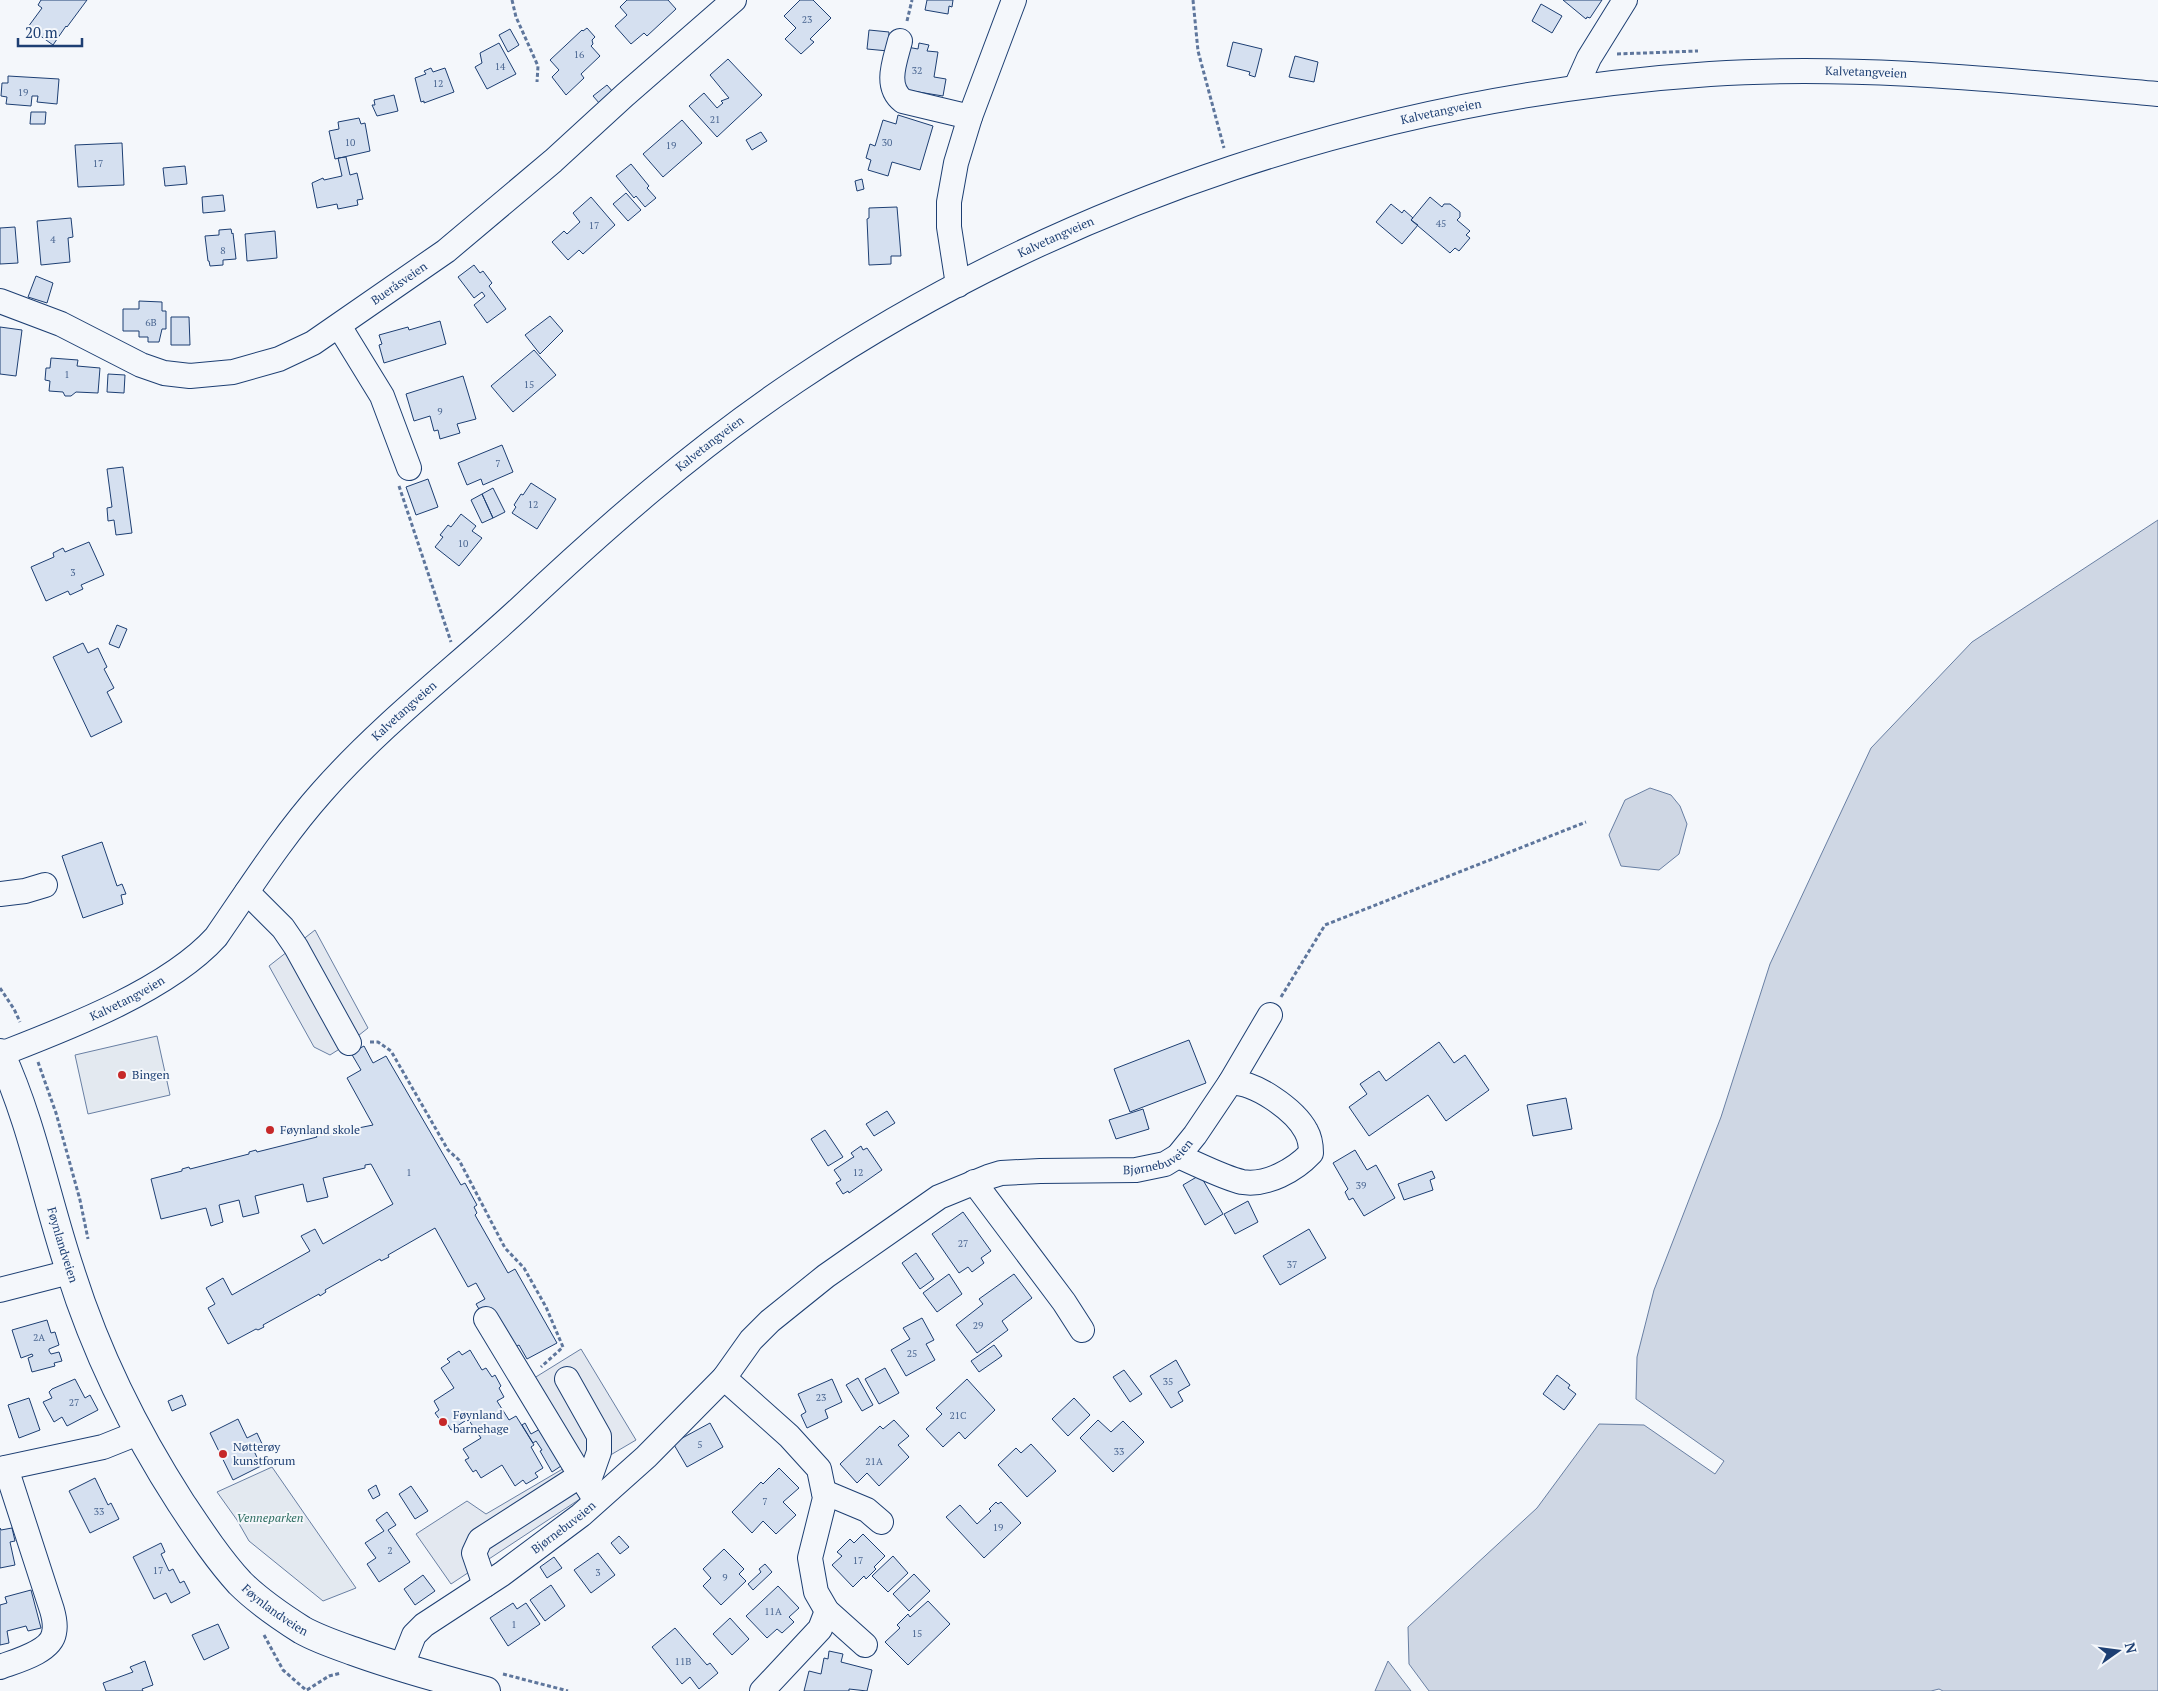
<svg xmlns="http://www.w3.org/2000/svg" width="2158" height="1691" font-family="'PT Serif',serif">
  <rect width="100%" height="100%" fill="#f4f7fb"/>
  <path fill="#e3e9f0" stroke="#687fa3" d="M157,1036L170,1095L88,1114L75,1055Z
    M272,1467L356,1588L323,1601L249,1541L237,1520L217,1492Z"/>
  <path fill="#e3e8f0" stroke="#687fa3" d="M315,930L368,1028L349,1043L330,1055L314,1047L269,966Z
    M581,1349L636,1440L585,1470L531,1380Z
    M566,1467L586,1495L451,1584L416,1534L467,1501L486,1514Z"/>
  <path fill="#cfd7e4" stroke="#687fa3" d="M2158,520V1691H1943L1939,1689L1931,1691H1429L1409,1664L1408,1627L1537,1508L1599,1424L1644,1425L1715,1474L1724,1461L1636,1399L1637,1357L1654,1290L1721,1117L1770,964L1871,748L1972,642Z
    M1650,788L1671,795L1680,806L1687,824L1679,854L1659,870L1621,866L1609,835L1625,800Z
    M1388,1661L1411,1691H1375Z"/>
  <path fill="#d5e0f0" stroke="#1d3f73" d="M41,0H87L67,27L66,26L53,45L28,27L42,8L38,5Z
    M627,0H668L676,9L647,36L644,33L631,44L615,26L627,15L620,7Z
    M800,0H813L831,18L810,39L814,42L801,54L785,39L796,28L784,16Z
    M927,0H953L952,7L949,6L948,14L925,10Z
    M1563,0H1602L1590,18L1587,17L1586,19Z
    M1541,4L1562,16L1552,33L1532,21Z
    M587,28L595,37L592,40L593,44L591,46L600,56L581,74L584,78L566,95L552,77L559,70L550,60L582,30L583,31Z
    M510,29L519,45L508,52L499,35Z
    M869,30L889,32L888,51L867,49Z
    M1233,42L1262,49L1255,77L1249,75L1250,72L1227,66Z
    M499,43L516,74L487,89L475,67L482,63L480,53Z
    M919,43L929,45L927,51L938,52L934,77L946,79L943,96L900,89L907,47L918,49Z
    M1295,56L1318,62L1314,82L1289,77Z
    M728,59L762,95L717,137L689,106L704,93L717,108L723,103L721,101L729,98L710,75Z
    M431,68L433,72L445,68L454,92L424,103V101L421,102L415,78L426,74L424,71Z
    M8,76L59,79L57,104L37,102L38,96H32L31,106L6,104L7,97L1,96L2,83H8Z
    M607,85L613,92L600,104L593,96Z
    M394,95L398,111L377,116L372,105H375L374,100Z
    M31,112H46L45,124H30Z
    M898,115L933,126L920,170L892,162L888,176L868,170L871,160L866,158L870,144L875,146L883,120L896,124Z
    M359,118L361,124L365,123L370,151L335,159L329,131L339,129L338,122Z
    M682,120L702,143L663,177L643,154Z
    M761,132L767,141L752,150L746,140Z
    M122,143L124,185L78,187L75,145Z
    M346,157L350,175L357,173L363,199L357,200L358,205L338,209L337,204L317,208L312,183L323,178L324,180L342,176L338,158Z
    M631,164L649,186L647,188L656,198L645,207L636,196L634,198L616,176Z
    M185,166L187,184L165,186L163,168Z
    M862,179L864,189L857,191L855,181Z
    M626,193L641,210L628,221L613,204Z
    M223,195L225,211L203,213L202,197Z
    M591,197L615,225L583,254L579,250L568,260L552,242L564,231L567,234L580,222L573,213Z
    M1430,197L1442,207L1444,204H1450L1460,212V217L1457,220L1470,231L1466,235L1470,238L1459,251L1455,248L1450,253L1411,220Z
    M1391,204L1402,213L1404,210L1413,218L1411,220L1418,225L1402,244L1376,222Z
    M897,207L901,256H891V264L869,265L867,219L869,218V208Z
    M71,218L73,237L68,238L70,262L41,265L37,221Z
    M15,227L18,263L0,264V228Z
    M231,229L232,234L233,233L236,259L223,260V265L210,266L209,261H208L205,236L219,235V230Z
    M275,231L277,258L247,261L245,234Z
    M474,265L480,273L483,271L492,283L489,286L506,309L487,323L474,305L485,296L482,292L474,298L458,277Z
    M36,276L53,283L47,303L28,297Z
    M139,301L162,302V311H166V329H162L159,342H148V337H139V331H123V309H139Z
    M550,316L563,331L540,354L525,335Z
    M171,317H189L190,345H171Z
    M440,321L446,344L384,363L379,345L382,344L379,335L408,327L409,330Z
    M0,327L22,330L16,376L0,374Z
    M534,350L556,375L513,412L491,386Z
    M51,358L78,360L77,366L100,368L98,393L76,392L71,396H65L63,392L49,391L50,381L45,380L46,368H50Z
    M108,374L125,375L124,393L107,392Z
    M463,376L476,419L457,424L460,433L440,439L438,430L434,431L430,416L414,421L406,394Z
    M502,445L513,472L483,485L481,479L467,485L458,463Z
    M123,467L132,533L116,535L114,520L108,521L107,508L112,507L107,469Z
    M428,479L438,507L416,515L406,487Z
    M531,483L556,499L537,529L512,513L516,507L514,505L521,494L523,495Z
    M493,488L505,512L493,518L482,494Z
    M482,494L493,518L482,523L471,500Z
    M461,514L476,526L472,531L482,538L459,566L435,547L443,537L440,535L448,525L451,527Z
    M89,542L104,575L81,585L83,589L70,595L68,591L46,601L31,567L54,557L53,553L63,548L65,552Z
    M117,625L127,629L119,648L109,644Z
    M83,643L88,653L98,648L107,667L104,669L114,688L107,692L122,722L91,737L53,657Z
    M102,842L117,886L122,884L126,894L121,895L123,904L83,918L62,856Z
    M1189,1040L1206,1083L1130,1112L1114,1069Z
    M1439,1042L1454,1063L1465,1055L1489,1090L1446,1121L1428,1095L1369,1136L1349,1107L1367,1094L1360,1084L1379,1071L1386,1081Z
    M364,1046L373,1063L386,1056L461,1185L465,1183L477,1205L474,1207L477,1213L475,1215L504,1266L508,1273L515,1269L557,1343L527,1359L519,1345L513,1348L483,1316L476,1304L485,1299L476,1283L468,1287L435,1228L388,1255L389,1257L381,1261L380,1259L325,1290L326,1292L320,1296L319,1294L263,1325L264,1327L258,1330L256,1329L228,1344L208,1308L215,1304L206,1288L223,1278L232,1295L310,1251L301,1236L315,1229L323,1244L393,1204L371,1164L365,1165V1168L323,1178L328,1197L307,1202L303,1184L255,1196L259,1213L243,1217L239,1200L219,1205L223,1222L211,1226L206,1208L161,1219L151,1179L182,1171V1169L189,1167L190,1169L249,1154V1152L256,1150L257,1152L317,1137L316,1135L324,1133V1135L373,1125L347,1078L361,1070L351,1053Z
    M1566,1098L1572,1129L1533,1136L1527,1105Z
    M1143,1109L1149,1129L1116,1139L1109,1120Z
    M887,1111L895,1123L874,1136L866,1124Z
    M825,1130L843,1157L828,1166L811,1139Z
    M861,1146L863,1150L867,1148L882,1170L849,1193L848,1191L843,1194L836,1183L841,1180L834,1170L852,1158L854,1157L851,1153Z
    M1355,1150L1367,1170L1376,1165L1395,1198L1364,1216L1353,1198L1349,1200L1345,1192L1348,1189L1333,1163Z
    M1432,1171L1435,1178L1430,1180L1433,1190L1404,1200L1398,1184Z
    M1200,1175L1223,1214L1205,1225L1183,1185Z
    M1248,1201L1258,1222L1235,1234L1224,1214Z
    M963,1212L991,1251L981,1258L984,1263L972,1272L968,1267L959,1273L932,1234Z
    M1309,1229L1326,1258L1280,1285L1263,1256Z
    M916,1253L934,1279L920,1289L902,1263Z
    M949,1274L962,1294L937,1312L923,1293Z
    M1014,1274L1032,1298L1002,1321L1008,1330L977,1353L956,1325L983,1304L979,1299Z
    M922,1318L934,1340L926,1344L935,1360L906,1376L891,1350L910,1339L903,1328Z
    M47,1320L51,1333L55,1332L59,1345L49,1349V1351L51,1354L59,1352L62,1361L54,1363L55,1366L32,1372L28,1358L33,1356L32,1354L21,1358L12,1330Z
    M994,1345L1002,1356L979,1372L971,1361Z
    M470,1350L482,1370L486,1368L492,1377L495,1375L501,1386L499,1388L504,1397L497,1401L509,1420L516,1416L534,1445L531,1447L543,1468L535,1473L538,1477L526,1484L523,1480L515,1486L502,1465L481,1478L476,1470L473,1472L465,1460L469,1458L463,1449L481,1438L468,1419L451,1430L446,1422L443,1424L435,1413L439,1410L434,1401L454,1388L441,1368L450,1362L447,1359L459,1351L462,1355Z
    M1176,1360L1190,1385L1178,1392L1183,1401L1171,1408L1150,1376Z
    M885,1368L899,1393L879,1404L865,1379Z
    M1124,1370L1142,1394L1130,1402L1113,1377Z
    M1557,1375L1570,1385L1568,1388L1576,1394L1564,1410L1543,1394Z
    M858,1378L873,1405L862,1411L846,1385Z
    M75,1379L85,1398L90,1395L98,1410L67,1426L62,1417L54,1422L43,1402L52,1398L49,1392L52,1389Z
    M832,1379L842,1402L825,1410L828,1418L807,1428L801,1415L806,1412L798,1394Z
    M967,1379L995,1410L965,1439L959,1432L943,1447L926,1429L942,1414L936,1408Z
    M182,1395L186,1405L172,1411L168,1401Z
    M29,1398L40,1430L19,1438L8,1405Z
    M1074,1398L1090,1415L1068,1436L1052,1419Z
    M238,1419L247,1438L257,1433L263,1446L254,1451L261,1466L233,1480L210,1433Z
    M894,1420L909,1436L898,1445L909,1457L879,1486L867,1473L857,1483L840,1464L880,1426L883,1429Z
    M1098,1420L1111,1432L1123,1421L1144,1442L1113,1472L1080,1438Z
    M525,1423L531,1434L540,1429L564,1464L552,1472L540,1451L542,1450L536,1441L533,1443L522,1425Z
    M710,1423L723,1447L687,1467L673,1443Z
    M1031,1444L1056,1471L1027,1497L998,1465L1016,1448L1021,1453Z
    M779,1468L799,1488L783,1502L796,1515L776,1534L763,1521L752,1533L732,1512L761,1482L763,1484Z
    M95,1478L108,1505L111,1503L119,1519L90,1533L69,1491Z
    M376,1485L380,1495L373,1499L368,1490Z
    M411,1486L428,1511L415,1519L399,1494Z
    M996,1502L998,1504L1001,1502L1021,1523L984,1558L946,1517L960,1505L977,1524L991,1511L989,1509Z
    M387,1512L396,1525L388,1530L410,1562L379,1582L367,1564L376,1558L365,1543L384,1531L376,1520Z
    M0,1528L1,1530L12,1528L15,1541L10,1542L15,1565L0,1568Z
    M863,1534L885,1556L874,1567L876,1569L866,1579L864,1576L853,1587L832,1565L842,1556L837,1552L850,1539L854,1543Z
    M619,1536L629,1547L620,1554L611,1543Z
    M161,1543L165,1552L161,1554L169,1571L173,1569L180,1583L184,1581L190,1593L171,1603L166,1593L154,1599L133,1557Z
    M724,1549L744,1569L739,1574L746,1581L721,1605L703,1586L711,1578L703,1569Z
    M598,1553L615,1575L591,1593L574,1570Z
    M893,1556L908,1573L888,1592L872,1576Z
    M554,1557L562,1568L547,1578L540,1567Z
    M765,1564L772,1572L753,1590L748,1584L761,1572L759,1569Z
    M914,1574L930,1591L909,1611L893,1594Z
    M423,1575L435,1591L415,1605L404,1589Z
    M551,1585L565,1606L545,1621L530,1600Z
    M778,1586L799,1608L789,1617L794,1622L782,1633L777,1629L767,1638L746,1616Z
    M31,1590L41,1628L28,1631L26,1626L7,1631L9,1643L0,1645V1605L7,1603L5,1597Z
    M928,1601L950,1624L908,1665L885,1642L900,1628L897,1625L908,1614L910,1617Z
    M513,1603L517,1609L526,1603L540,1624L508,1646L490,1618Z
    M730,1618L749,1639L732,1655L713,1634Z
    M218,1624L229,1648L204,1660L192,1635Z
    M675,1628L707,1665L710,1663L718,1673L699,1689L690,1677L682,1684L652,1647Z
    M829,1651L843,1654L841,1662L872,1670L867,1691L849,1689V1691H804L809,1671L821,1674L824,1658L828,1659Z
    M145,1661L153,1685L142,1689L143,1691H106L103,1683L133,1672L130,1667Z"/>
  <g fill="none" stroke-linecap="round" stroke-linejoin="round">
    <defs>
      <g id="minor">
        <path d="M900,41C895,61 884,86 903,101L970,117"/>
        <path d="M1576,87L1589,58L1625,0"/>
        <path d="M958,285L949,227V202L956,163L970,117L1014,0"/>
        <path id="s1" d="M0,301L61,324L141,365L164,373L190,376L233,372L279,359L313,343L446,251L553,161L625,95L734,0"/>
        <path d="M339,326L382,396L409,468"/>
        <path d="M247,892L283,928L296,947L349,1043"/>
        <path d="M0,894L25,891L45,885"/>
        <path id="s2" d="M1,1054C68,1028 168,990 216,937C250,888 282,837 322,792C381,725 453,670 519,609C606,527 696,448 796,381C1065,200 1387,96 1710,74C1859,64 2010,81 2158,94"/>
        <path d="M1178,1156C1197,1164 1224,1178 1242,1182C1267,1186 1295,1170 1311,1153C1311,1145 1310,1138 1306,1131C1295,1110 1253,1080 1230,1083"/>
        <path d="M974,1182L1064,1302L1082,1330"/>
        <path d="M0,1290L70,1272"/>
        <path d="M486,1319L596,1501"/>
        <path d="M724,1378L789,1436L819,1469L825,1498L810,1558L816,1592L827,1611L865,1645"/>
        <path d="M567,1379L599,1436V1452L587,1486"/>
        <path d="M0,1469L103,1447L138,1433"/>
        <path d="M824,1492L867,1510L881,1522"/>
        <path d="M485,1585L474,1553L480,1540L581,1475"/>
        <path d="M0,1667C16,1661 51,1652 54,1633C56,1625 54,1617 52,1610L6,1468"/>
        <path id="s3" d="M401,1668L414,1635L424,1625L502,1574L581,1515L646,1457L724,1378L751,1340L770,1321L826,1276L939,1197L988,1177L1001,1173L1040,1171L1136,1170L1165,1164L1178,1156L1195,1135L1230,1083L1270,1015"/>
        <path d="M762,1691L820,1629L827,1611"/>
      </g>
      <g id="major">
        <path id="s4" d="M0,1053C32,1122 46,1198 70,1270C96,1353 134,1430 181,1503C199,1530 218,1559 240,1583C258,1601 280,1616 302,1630C318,1639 336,1645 353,1651C397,1667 441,1679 486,1691"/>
      </g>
    </defs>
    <use href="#minor" stroke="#1d3f73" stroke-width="26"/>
    <use href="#major" stroke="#1d3f73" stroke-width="30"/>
    <path stroke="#5e769c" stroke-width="3" stroke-dasharray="4 2.5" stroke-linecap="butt" d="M512,0L516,17L538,66L537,82
      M1193,0L1198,51L1224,148
      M907,21L912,0
      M1617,54L1698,51
      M399,486L451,642
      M0,988L14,1009L20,1022
      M1281,997L1325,925L1586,822
      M370,1042H378L391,1051L448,1150L459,1160L505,1248L524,1268L546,1307L563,1347L541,1367
      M38,1062L56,1113L80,1200L88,1239
      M264,1635L283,1670L307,1691
      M503,1674L568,1691
      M307,1690L329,1676L341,1673"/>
    <use href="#minor" stroke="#f4f7fb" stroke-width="24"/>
    <use href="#major" stroke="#f4f7fb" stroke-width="28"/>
  </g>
  <g fill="#c62828" stroke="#f4f7fb" stroke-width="2">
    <circle cx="122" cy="1075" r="5"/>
    <circle cx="270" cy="1130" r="5"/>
    <circle cx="443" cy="1422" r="5"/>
    <circle cx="223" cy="1454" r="5"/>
  </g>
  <g text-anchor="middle" stroke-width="4" stroke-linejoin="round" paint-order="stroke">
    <g font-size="10" fill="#4b6792">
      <text x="807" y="23">23</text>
      <text x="579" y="58">16</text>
      <text x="500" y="70">14</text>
      <text x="917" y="74">32</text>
      <text x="438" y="87">12</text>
      <text x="23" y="96">19</text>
      <text x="715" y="123">21</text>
      <text x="350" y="146">10</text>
      <text x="887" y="146">30</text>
      <text x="671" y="149">19</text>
      <text x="98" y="167">17</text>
      <text x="1441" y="227">45</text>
      <text x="594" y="229">17</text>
      <text x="53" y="243">4</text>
      <text x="223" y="254">8</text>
      <text x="151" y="326">6B</text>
      <text x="67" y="378">1</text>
      <text x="529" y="388">15</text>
      <text x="440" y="415">9</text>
      <text x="498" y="467">7</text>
      <text x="533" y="508">12</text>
      <text x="463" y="547">10</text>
      <text x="73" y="576">3</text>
      <text x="409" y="1176">1</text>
      <text x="858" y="1176">12</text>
      <text x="1361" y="1189">39</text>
      <text x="963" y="1247">27</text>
      <text x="1292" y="1268">37</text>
      <text x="978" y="1329">29</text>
      <text x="39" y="1341">2A</text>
      <text x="912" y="1357">25</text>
      <text x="1168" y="1385">35</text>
      <text x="821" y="1401">23</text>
      <text x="74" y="1406">27</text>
      <text x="958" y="1419">21C</text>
      <text x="700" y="1448">5</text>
      <text x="1119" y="1455">33</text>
      <text x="874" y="1465">21A</text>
      <text x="765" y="1505">7</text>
      <text x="99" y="1515">33</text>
      <text x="998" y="1531">19</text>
      <text x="390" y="1554">2</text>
      <text x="858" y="1564">17</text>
      <text x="158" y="1574">17</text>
      <text x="598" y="1576">3</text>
      <text x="725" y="1581">9</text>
      <text x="773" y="1615">11A</text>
      <text x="514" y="1628">1</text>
      <text x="917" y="1637">15</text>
      <text x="683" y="1665">11B</text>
    </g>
    <g font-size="12" fill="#1d3f73" stroke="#f4f7fb">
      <text dy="4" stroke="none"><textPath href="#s2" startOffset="2186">Kalvetangveien</textPath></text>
      <text dy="4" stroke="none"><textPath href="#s2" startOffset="1758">Kalvetangveien</textPath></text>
      <text dy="4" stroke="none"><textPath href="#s2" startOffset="1352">Kalvetangveien</textPath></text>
      <text dy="4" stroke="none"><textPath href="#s1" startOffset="439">Bueråsveien</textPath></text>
      <text dy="4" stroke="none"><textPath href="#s2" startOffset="948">Kalvetangveien</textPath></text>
      <text dy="4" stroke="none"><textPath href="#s2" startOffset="542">Kalvetangveien</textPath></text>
      <text dy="4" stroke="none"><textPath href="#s2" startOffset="138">Kalvetangveien</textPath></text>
      <text dy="4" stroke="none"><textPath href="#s3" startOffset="950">Bjørnebuveien</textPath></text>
      <text dy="4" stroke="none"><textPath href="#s4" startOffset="202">Føynlandveien</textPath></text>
      <text dy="4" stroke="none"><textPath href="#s3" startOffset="220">Bjørnebuveien</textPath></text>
      <text dy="4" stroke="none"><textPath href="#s4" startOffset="631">Føynlandveien</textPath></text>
    </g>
    <g font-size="12" fill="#1d3f73" stroke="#f4f7fb" text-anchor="start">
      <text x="132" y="1079">Bingen</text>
      <text x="280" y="1134">Føynland skole</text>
      <text x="453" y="1419">Føynland<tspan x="453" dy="14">barnehage</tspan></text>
      <text x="233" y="1451">Nøtterøy<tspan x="233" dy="14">kunstforum</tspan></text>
    </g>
    <g font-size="12" font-style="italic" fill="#2c6c60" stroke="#f4f7fb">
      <text x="270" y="1522">Venneparken</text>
    </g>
  </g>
  <g transform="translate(2118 1651) rotate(76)" stroke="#f4f7fb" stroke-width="4" paint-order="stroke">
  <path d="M0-4L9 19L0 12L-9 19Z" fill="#1d3f73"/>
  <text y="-8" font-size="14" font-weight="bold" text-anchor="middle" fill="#1d3f73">N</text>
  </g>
  <path d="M18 38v8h64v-8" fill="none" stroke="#1d3f73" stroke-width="2.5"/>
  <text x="25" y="38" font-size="15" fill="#1d3f73" stroke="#f4f7fb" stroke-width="4" paint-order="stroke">20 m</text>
</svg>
